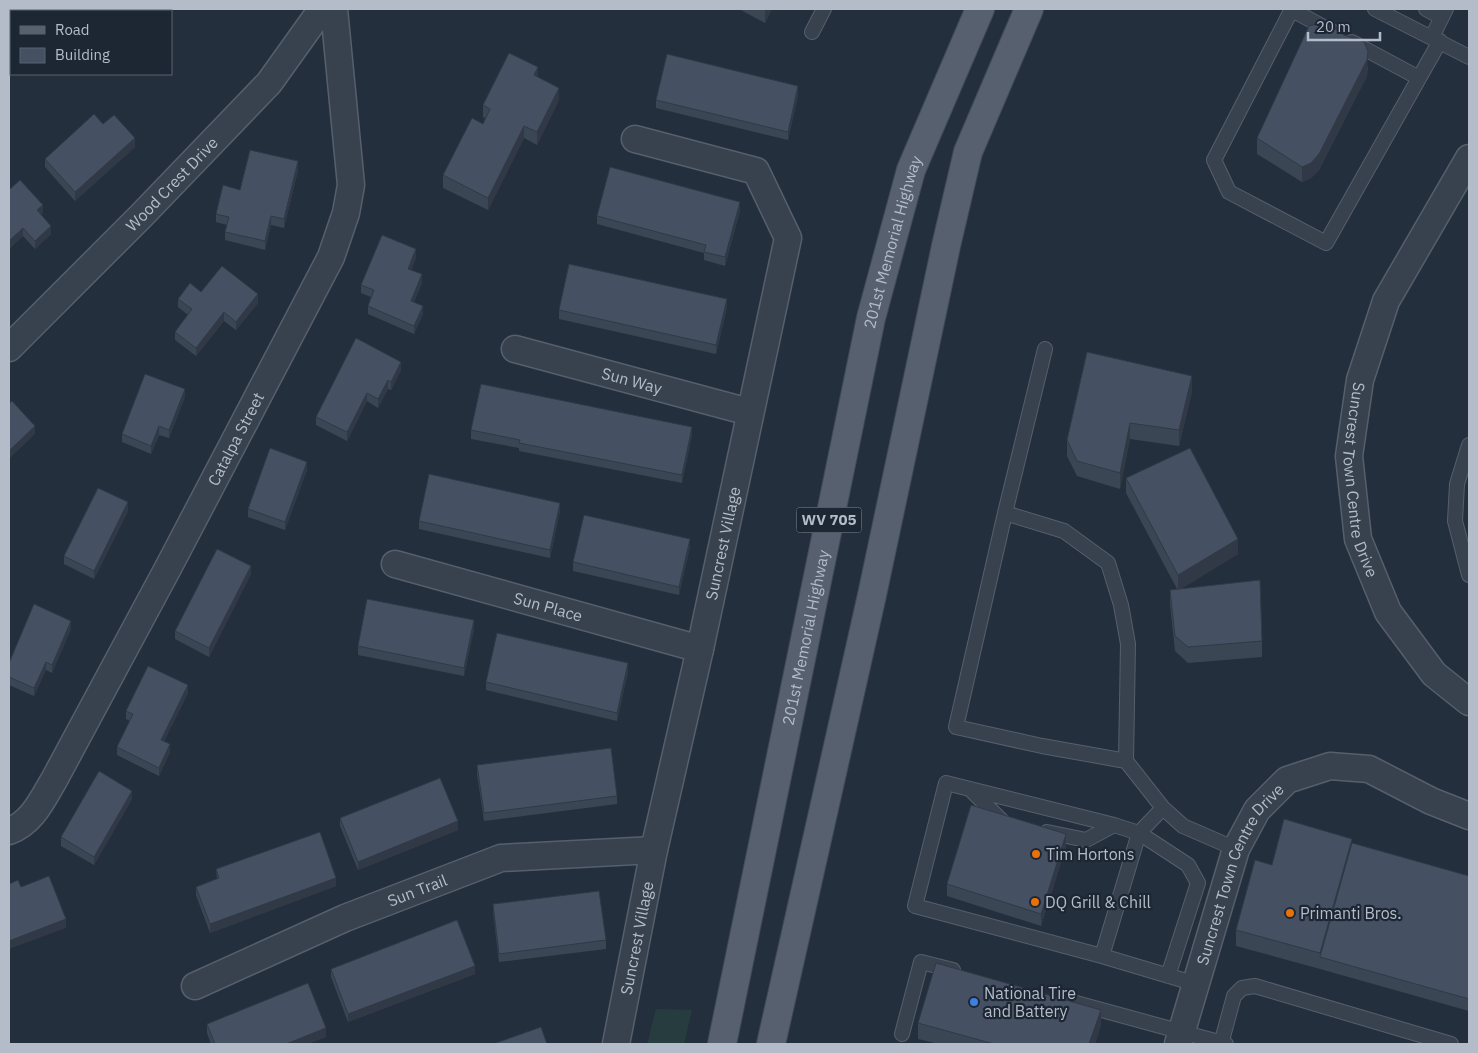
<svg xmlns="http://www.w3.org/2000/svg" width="1478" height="1053" font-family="'IBM Plex Sans',sans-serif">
  <rect width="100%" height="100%" fill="#242f3e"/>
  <path fill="#263c3f" d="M656,1009L692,1010L684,1044H647Z"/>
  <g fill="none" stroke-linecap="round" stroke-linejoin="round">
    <defs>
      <path id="service" d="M1292,9L1214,160L1229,192L1326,243L1440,41
        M1375,9L1469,57
        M1426,9L1441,17
        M1292,10L1333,32
        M812,32L824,9
        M1432,37L1446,9
        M1352,42L1419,78
        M1045,349L1005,513L1064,531L1108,563L1121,605L1128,644L1126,761L1163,808L1183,826L1236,849
        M1469,445L1457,484L1455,521L1469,575
        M1005,513L956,727L1042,746L1126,761
        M970,789L1004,823
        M1163,808L1139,833L1102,956L1196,984
        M1047,832L1086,840L1114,825
        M1102,956L915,906L946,783L1114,825L1139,833L1188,865L1198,883L1168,976
        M1065,1000L1226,1044
        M902,1034L921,962L953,970
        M1221,1044L1234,996L1242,988L1255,986L1451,1044"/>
      <g id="minor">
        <path id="s1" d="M1469,158L1386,301L1360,380L1349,456L1358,539L1388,612L1434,674L1469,702"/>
        <path id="s2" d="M9,348L142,215L269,83L322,9"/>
        <path id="s3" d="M515,349L749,412"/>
        <path id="s4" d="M395,564L700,649"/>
        <path id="s5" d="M9,831C32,823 42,800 54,780L168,568L331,257L346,213L351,185L334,9"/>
        <path id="s6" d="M195,986L345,918L501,858L654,850"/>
        <path id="s7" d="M616,1044L654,850L700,649L788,238L756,171L635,139"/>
        <path id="s8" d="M1178,1044L1236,849L1257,810L1287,780L1330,766L1369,769L1431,801L1469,816"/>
      </g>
      <g id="primary">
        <path id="s9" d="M722,1044L871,318L911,170L980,9"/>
        <path d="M771,1044L872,595L946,246L968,152L1029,9"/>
      </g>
    </defs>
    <use href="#service" stroke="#565f6c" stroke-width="16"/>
    <use href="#minor" stroke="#565f6c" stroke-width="29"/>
    <use href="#primary" stroke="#414a57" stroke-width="30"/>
    <use href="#service" stroke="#38414e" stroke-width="14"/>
    <use href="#minor" stroke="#38414e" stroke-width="26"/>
    <use href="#primary" stroke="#56606e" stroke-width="28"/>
  </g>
  <path fill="#3b4654" d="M89,9H143L138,11H90Z
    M739,9H772L765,23Z
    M1368,66L1367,76L1319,170L1311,178L1302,182L1257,154V138Z
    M538,77L559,100L537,145L524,138L488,210L443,188V175L483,124L485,118L483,117V105Z
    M798,95L788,140L656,108V100Z
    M103,124L135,147L75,201L45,167V159Z
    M298,170L284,228L271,225L265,250L225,240V232L227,225L216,222V214L240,190Z
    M9,190L43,213L41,215L51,234L35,249L23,236L9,249Z
    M740,211L725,266L704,260V253L597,224V216Z
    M416,258L411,270L422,283L414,302L423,314L414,334L368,314V306L371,297L361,293V285Z
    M201,292L258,303L236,330L224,321L196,356L175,340V332L188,315L178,307V299Z
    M727,307L716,354L559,319V310Z
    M401,370L391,390L388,389L378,408L367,401L347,441L316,425V417Z
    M1192,392L1179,446L1130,439L1120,489L1077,476L1067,456V440Z
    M185,397L169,438L159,435L151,454L122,442V434Z
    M471,430L692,435L682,483L519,451V448L471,439Z
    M307,470L285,530L248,517V509Z
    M1126,478L1238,554L1182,588L1262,641V657L1188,663L1175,651L1170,605V590L1177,589L1126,493Z
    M128,511L94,579L64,564V556Z
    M560,511L550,558L419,529V521Z
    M690,547L679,595L573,571V562Z
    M251,574L209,657L175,639V631Z
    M71,629L52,673L46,670L34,696L9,685V663Z
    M474,629L464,676L358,655V646Z
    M628,672L617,721L486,690V682Z
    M188,693L164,741L170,752L159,776L117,755V747L130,721L126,719V711Z
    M477,765L617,796V804L484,821L477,774Z
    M132,799L94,865L61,846V837Z
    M340,818L458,830L358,870L340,826Z
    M1352,843L1469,876V1011L1320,969L1236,946V930L1272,865Z
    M1066,847L1041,926L947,896V884Z
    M216,869L336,886L210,933L196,895V887L217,879Z
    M493,904L606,940V949L499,962L493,912Z
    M331,969L475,974L348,1022L331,977Z
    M918,1023L1101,1025L1095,1044H939L918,1039Z
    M207,1024L326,1037L307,1044H211L207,1033Z"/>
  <path fill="#303945" d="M126,9H143L138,11H121Z
    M765,9H772L765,23Z
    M1368,51L1367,76L1319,170L1311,178L1302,182V167Z
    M11,61V69L9,70V62Z
    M538,67V79L534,75Z
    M798,86V95L788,140V132Z
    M559,88V100L537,145V132Z
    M524,126V138L488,210V198Z
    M135,138V147L75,201V192Z
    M298,161V170L284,228V219Z
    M740,202V211L725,266V257Z
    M43,205V213L37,219V210Z
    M271,216V225L265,250V241Z
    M51,226V234L35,249V241Z
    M23,228V236L9,249V241Z
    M416,249V258L408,277V269Z
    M422,274V283L411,309V301Z
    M258,294V303L236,330V322Z
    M727,299V307L716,354V345Z
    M423,306V314L414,334V326Z
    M224,312V321L196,356V348Z
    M401,362V370L391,390V382Z
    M1192,376V392L1179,446V430Z
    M388,380V389L378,408V399Z
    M185,389V397L169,438V430Z
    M367,393V401L347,441V432Z
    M1130,423V439L1120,489V473Z
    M35,426V434L9,459V451Z
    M159,426V435L151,454V446Z
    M692,427V435L682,483V475Z
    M307,462V470L285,530V522Z
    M128,502V511L94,579V571Z
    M560,503V511L550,558V550Z
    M690,539V547L679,595V587Z
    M1238,539V554L1178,591V575Z
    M251,566V574L209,657V648Z
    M474,620V629L464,676V668Z
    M71,621V629L52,673V665Z
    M46,662V670L34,696V688Z
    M628,663V672L617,721V713Z
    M188,685V693L161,748V740Z
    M170,744V752L159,776V768Z
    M132,791V799L94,865V857Z
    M458,821V830L358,870V862Z
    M1066,834V847L1041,926V914Z
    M1352,839V855L1320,957V953Z
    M336,878V886L210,933V924Z
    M66,919V928L9,949V941Z
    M475,966V974L348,1022V1014Z
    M1101,1010V1025L1095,1044H1089Z
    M326,1028V1037L307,1044H286Z"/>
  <path fill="#455162" stroke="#303945" d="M32,9H55L56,11H27Z
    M93,9H126L121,11H94Z
    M11,19V61L9,62V20Z
    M1326,22L1344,35L1364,42L1368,51L1367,60L1319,154L1311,163L1302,167L1257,138L1309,26Z
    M509,53L538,67L534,75L559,88L537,132L524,126L488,198L443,175L472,118L483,124L490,109L483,105Z
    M667,54L798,86L788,132L656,100Z
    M94,114L103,124L114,115L135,138L75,192L45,159Z
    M250,150L298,161L284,219L271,216L265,241L225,232L229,217L216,214L223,185L240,190Z
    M610,167L740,202L725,257L704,252L706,245L597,216Z
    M20,180L43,205L37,210L51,226L35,241L23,228L9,241V190Z
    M382,235L416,249L408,269L422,274L411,301L423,306L414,326L368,306L374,290L361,285Z
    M569,264L727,299L716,345L559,310Z
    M222,266L258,294L236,322L224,312L196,348L175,332L192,309L178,299L190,283L201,292Z
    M356,338L401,362L391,382L388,380L378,399L367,393L347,432L316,417Z
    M1087,352L1192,376L1179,430L1130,423L1120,473L1077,461L1067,440Z
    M145,374L185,389L169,430L159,426L151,446L122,434Z
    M481,384L692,427L682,475L519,443L520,440L471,430Z
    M12,401L35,426L9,451V404Z
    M270,448L307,462L285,522L248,509Z
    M1190,448L1238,539L1178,575L1126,478Z
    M429,474L560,503L550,550L419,521Z
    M98,488L128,502L94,571L64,556Z
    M584,515L690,539L679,587L573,562Z
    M217,549L251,566L209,648L175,631Z
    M1260,580L1262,641L1188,647L1175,636L1170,590Z
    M367,599L474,620L464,668L358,646Z
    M34,604L71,621L52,665L46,662L34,688L9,677V663Z
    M497,633L628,663L617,713L486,682Z
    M148,666L188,685L161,740L170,744L159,768L117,747L133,714L126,711Z
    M611,748L617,796L484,813L477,765Z
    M99,771L132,791L94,857L61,837Z
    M440,778L458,821L358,862L340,818Z
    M971,805L1066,834L1041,914L947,884Z
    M1284,819L1352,839L1320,953L1236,930L1255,860L1272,865Z
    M320,832L336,878L210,924L196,887L219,878L216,869Z
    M1352,843L1469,876V999L1320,957Z
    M49,876L66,919L9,941V884L18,880L21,887Z
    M599,891L606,940L499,954L493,904Z
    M457,920L475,966L348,1014L331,969Z
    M936,963L1101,1010L1089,1044H994L918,1023Z
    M308,983L326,1028L286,1044H215L207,1024Z
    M541,1027L547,1044H493Z"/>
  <g fill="#e8710a" stroke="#1d2633" stroke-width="2">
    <circle cx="1036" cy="854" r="5"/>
    <circle cx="1035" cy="902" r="5"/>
    <circle cx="1290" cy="913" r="5"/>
  </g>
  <circle fill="#3f7fe0" stroke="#1d2633" stroke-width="2" cx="974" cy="1002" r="5"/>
  <g text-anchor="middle" stroke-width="4.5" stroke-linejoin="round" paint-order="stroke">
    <rect fill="#1d2633" stroke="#878f9c" stroke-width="1" x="796.5" y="507.5" width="65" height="25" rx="4"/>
    <g font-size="15" font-weight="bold" fill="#b4bcc9">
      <text x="829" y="525">WV 705</text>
    </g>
    <g font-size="16" fill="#b4bcc9" stroke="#1d2633">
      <text dy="6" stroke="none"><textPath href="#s2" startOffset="231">Wood Crest Drive</textPath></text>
      <text dy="6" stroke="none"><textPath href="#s9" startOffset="820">201st Memorial Highway</textPath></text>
      <text dy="6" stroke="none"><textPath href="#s3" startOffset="121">Sun Way</textPath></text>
      <text dy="6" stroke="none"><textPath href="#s5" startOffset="456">Catalpa Street</textPath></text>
      <text dy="6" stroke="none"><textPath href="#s1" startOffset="350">Suncrest Town Centre Drive</textPath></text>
      <text dy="6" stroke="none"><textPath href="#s7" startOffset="512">Suncrest Village</textPath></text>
      <text dy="6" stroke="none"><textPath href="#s4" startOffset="159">Sun Place</textPath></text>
      <text dy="6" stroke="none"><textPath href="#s9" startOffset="415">201st Memorial Highway</textPath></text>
      <text dy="6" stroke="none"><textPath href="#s8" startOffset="182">Suncrest Town Centre Drive</textPath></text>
      <text dy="6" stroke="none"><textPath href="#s6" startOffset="242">Sun Trail</textPath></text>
      <text dy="6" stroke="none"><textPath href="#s7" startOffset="108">Suncrest Village</textPath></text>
    </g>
    <g font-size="16" fill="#b4bcc9" stroke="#1d2633" text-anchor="start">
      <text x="1046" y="860">Tim Hortons</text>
      <text x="1045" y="908">DQ Grill &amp; Chill</text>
      <text x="1300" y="919">Primanti Bros.</text>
      <text x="984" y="999">National Tire<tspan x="984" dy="18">and Battery</tspan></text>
    </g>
  </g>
  <rect width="1478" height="1053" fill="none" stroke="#b4bcc9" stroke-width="20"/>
  <rect x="10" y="10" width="162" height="65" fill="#1d2633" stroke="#59626f"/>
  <rect x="20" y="26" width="25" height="8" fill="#56606e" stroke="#59626f"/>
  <text x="55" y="35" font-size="15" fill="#b4bcc9">Road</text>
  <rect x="20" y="48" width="25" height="15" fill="#455162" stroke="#59626f"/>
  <text x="55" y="60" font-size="15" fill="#b4bcc9">Building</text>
  <path d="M1308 32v8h72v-8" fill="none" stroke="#b4bcc9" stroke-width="2.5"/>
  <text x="1316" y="32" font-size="15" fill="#b4bcc9" stroke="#1d2633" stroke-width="4" paint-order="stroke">20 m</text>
</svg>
